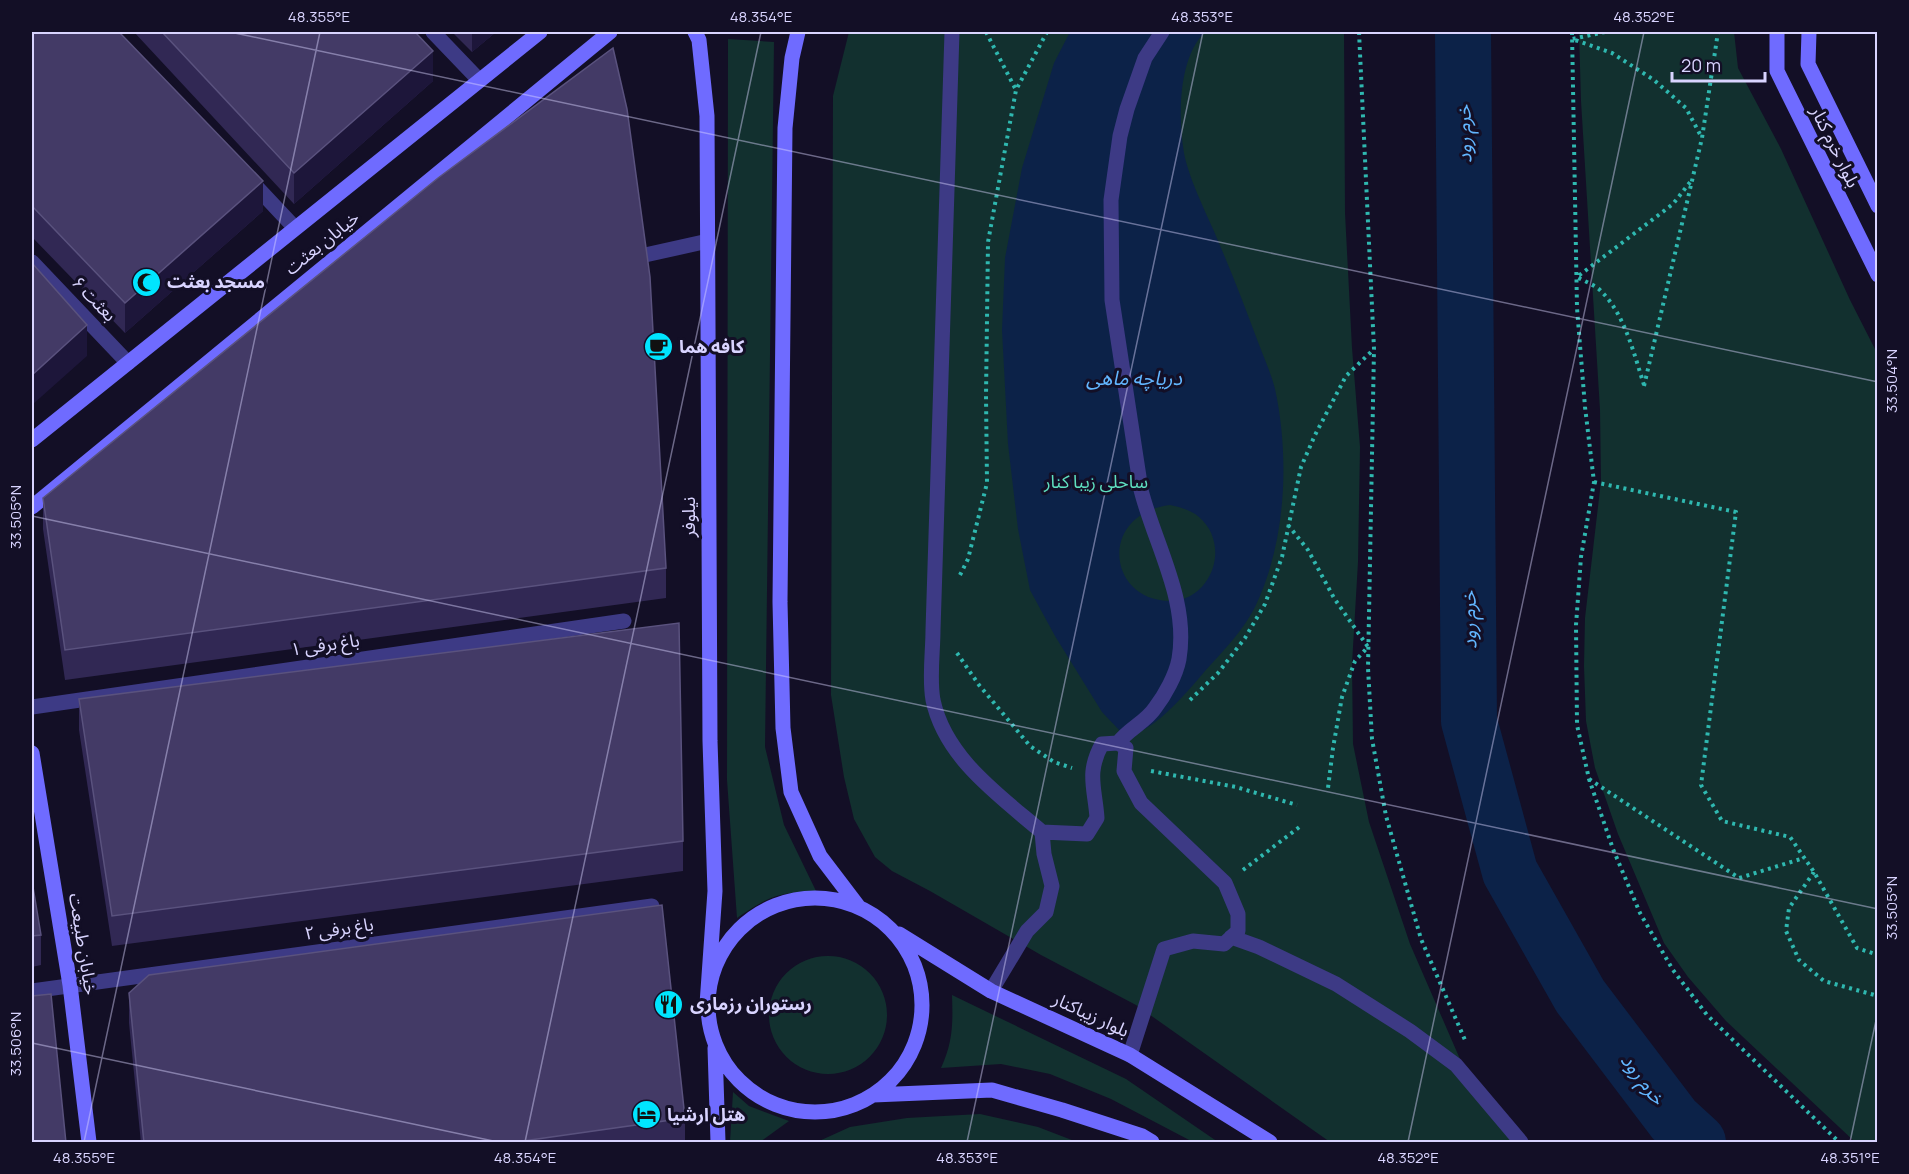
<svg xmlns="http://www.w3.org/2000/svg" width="1909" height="1174" font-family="Manrope,'Noto Sans Arabic',sans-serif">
  <rect width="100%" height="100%" fill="#130f26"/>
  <path fill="#12302f" d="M849,32H1344L1345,213L1352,348L1360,447L1358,562L1352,664L1353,744L1369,822L1410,944L1463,1066L1523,1142H1330L1136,1005L1041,955L930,891L892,871L875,857L854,819L844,777L831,695L833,96Z
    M1579,32H1734L1738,68L1781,149L1850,300L1877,353V1142H1855L1726,1021L1688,977L1664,943L1618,834L1595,768L1586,721L1584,666L1585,618L1601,481L1600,410L1581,101Z
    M728,39L774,42L765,747L784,825L816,891C777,893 769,896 737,918L727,780Z
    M769 1015a59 59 0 1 1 118 0a59 59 0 1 1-118 0Z
    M952,995L1126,1079L1218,1142H1193L1111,1099L1050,1074L1001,1064L941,1068C953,1042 953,1023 952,995Z
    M733,1092L749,1106L789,1121L760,1142H730Z
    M980,1114L1038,1127L1077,1142H817L850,1127L907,1118Z"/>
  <path fill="#0c2248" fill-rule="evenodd" d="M1070,32H1205C1178,58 1178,117 1184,153C1188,175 1203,207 1213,229C1229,266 1244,304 1258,342C1264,358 1271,373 1275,389C1290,458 1286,543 1255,607C1243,631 1223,651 1205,671C1189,690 1161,723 1139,732C1134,734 1126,732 1121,732L1102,712L1055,636L1030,590L1018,529L1008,444L1002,330L1005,258L1022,168L1054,63ZM1170,505C1180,507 1191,510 1199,517C1219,534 1220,563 1205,583C1197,594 1184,601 1170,601C1107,601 1098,514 1170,505Z"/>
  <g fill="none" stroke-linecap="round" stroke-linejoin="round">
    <path stroke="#0c2248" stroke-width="56" d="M1463,32L1469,721L1510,872L1580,996L1674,1120L1698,1142"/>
    <path stroke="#2fb8b0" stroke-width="4" stroke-dasharray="3 4.5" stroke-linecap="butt" d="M986,32L1016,90
      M1359,32L1374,349L1368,668L1372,739L1386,816L1421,939L1465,1040
      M1572,32L1577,308L1585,407L1594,482L1581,557L1576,625L1577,725L1589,779L1613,849L1640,913L1673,970L1707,1015L1839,1142
      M1605,32L1572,39L1612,53L1654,80L1686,108L1702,138
      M1644,385C1634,354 1625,315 1601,291C1595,285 1584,281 1577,277L1673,204L1691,181
      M1644,386L1702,138L1718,32
      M1594,482L1736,512L1701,785L1722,821L1790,837L1814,872L1857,948L1878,955
      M1288,525L1308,550L1334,598L1368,647L1355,661L1342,697L1333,748L1328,788
      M960,575L968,559L987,483L986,396L988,242L1016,90L1047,32
      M957,653L979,685L1030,746L1054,762L1072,768
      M1190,700L1218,673L1245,638L1265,604L1282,557L1301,467L1315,435L1346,376L1373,350
      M1151,771L1236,787L1297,805
      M1589,779L1739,878L1804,858
      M1243,870L1302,825
      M1814,872L1789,908L1786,931L1799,960L1824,981L1878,996"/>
    <path stroke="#3d3a85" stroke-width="15" d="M433,32L479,80
      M952,32L933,630C933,652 929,678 933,700C945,758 1000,796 1042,832
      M250,180L295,228
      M627,259L708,241
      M32,262L128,363
      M32,707L624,621
      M1118,743C1128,729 1146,722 1155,708C1165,695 1176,675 1179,659C1189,600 1155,545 1141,490L1112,300L1111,200L1120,136L1127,109L1145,58L1162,32
      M1231,937L1259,947L1336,984L1410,1031L1456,1065L1521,1142
      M32,991L652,906
      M991,991L1027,931L1046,912L1052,886L1044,854L1042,832L1087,834L1097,818C1095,788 1086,773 1102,744L1118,743L1126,748L1124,771L1141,803L1225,883L1238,914V931L1224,944L1193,941L1164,949L1130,1055"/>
    <path stroke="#6f6bff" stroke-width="15" d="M695,32L699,40L707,116L710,741L715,891L707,1004
      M798,32L792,58L785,128L780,602L783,728L791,792L820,856L858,906
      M1777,32V71L1878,275
      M1809,32L1808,64L1878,206
      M32,440L540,32
      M32,507L610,32
      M32,753L70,985L89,1142
      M708 1005a107 107 0 1 1 214 0a107 107 0 1 1-214 0Z
      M899,934L991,991L1130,1055L1270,1142
      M715,1048L718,1142
      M873,1095L992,1090L1062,1110L1142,1136L1152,1142"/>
  </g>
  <path fill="#312854" d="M32,32L263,211L125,333L32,237Z
    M134,32H415L433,81L294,204Z
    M452,32H496L472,52Z
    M43,498L666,568V598L65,680L43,529Z
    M79,699L683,841V871L112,946L79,730Z
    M32,881L41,935V965L32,967Z
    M129,993L685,1118V1143H141L129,1023Z"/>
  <path fill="#1d163a" d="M472,32H496L472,52Z
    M433,51V81L294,204V173Z
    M263,181V211L125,333V303Z
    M87,325V356L32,405V375Z"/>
  <path fill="#433a66" stroke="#5a527e" stroke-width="1.5" d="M32,32H119L263,181L125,303L32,206Z
    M162,32H415L433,51L294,173Z
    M613,48L627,109L650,277L666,568L65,650L43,498L438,178Z
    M32,263L87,325L32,375Z
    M679,623L683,841L112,916L79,699Z
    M32,881L41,935L32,936Z
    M662,905L685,1118L509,1143H144L129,993L149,975Z
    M51,994L66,1143H32V996Z"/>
  <path fill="none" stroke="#d9d4ff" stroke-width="1.5" stroke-opacity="0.45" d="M230,32L1878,382M32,516L1878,909M32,1043L498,1142M84,1142L320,32M525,1142L761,32M967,1142L1203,32M1408,1142L1644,32M1850,1142L1878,1011"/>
  <defs>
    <symbol id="mosque-disc" viewBox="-11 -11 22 22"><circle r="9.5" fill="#00e5ff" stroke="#130f26"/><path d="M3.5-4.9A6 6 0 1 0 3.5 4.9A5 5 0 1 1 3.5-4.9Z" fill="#111"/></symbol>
    <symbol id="cafe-disc" viewBox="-11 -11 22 22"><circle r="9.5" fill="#00e5ff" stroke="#130f26"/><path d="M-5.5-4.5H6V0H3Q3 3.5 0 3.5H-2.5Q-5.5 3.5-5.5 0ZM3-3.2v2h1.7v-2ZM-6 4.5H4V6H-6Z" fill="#111"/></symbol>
    <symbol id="restaurant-disc" viewBox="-11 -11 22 22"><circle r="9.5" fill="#00e5ff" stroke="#130f26"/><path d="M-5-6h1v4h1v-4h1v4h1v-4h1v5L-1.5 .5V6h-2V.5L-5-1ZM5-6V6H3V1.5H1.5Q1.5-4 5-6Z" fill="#111"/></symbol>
    <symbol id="hotel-disc" viewBox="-11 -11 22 22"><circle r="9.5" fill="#00e5ff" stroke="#130f26"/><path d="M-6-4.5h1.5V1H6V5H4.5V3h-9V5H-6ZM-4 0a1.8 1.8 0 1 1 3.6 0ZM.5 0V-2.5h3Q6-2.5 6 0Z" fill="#111"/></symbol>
  </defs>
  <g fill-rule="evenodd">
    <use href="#mosque-disc" x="130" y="266" width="33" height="33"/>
    <use href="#cafe-disc" x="642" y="330" width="33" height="33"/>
    <use href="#restaurant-disc" x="652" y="988" width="33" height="33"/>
    <use href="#hotel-disc" x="630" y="1098" width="33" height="33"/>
  </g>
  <g text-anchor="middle" stroke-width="6" stroke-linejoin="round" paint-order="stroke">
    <g font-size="18" fill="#d9d4ff" stroke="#130f26">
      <text transform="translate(1835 147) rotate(64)" y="6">بلوار خرم کنار</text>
      <text transform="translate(322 243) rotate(-39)" y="6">خیابان بعثت</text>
      <text transform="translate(94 299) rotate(46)" y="6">بعثت ۶</text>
      <text transform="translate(689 517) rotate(-90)" y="6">نیلوفر</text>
      <text transform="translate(325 645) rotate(-8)" y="6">باغ برفی ۱</text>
      <text transform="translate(339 929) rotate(-8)" y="6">باغ برفی ۲</text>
      <text transform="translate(83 944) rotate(81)" y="6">خیابان طبیعت</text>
      <text transform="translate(1091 1015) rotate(25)" y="6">بلوار زیباکنار</text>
    </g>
    <g font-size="18" font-weight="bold" fill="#d9d4ff" stroke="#130f26" text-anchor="start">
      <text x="167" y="288">مسجد بعثت</text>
      <text x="679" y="353">کافه هما</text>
      <text x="690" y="1010">رستوران رزماری</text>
      <text x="667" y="1121">هتل ارشیا</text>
    </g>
    <g font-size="18" fill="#5fe0c0" stroke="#130f26">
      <text x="1096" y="488">ساحلی زیبا کنار</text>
    </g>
    <g font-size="20" font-style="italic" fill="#62b6ff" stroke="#130f26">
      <text transform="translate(1464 134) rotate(-91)" y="7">خرم رود</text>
      <text x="1134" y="385">دریاچه ماهی</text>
      <text transform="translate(1469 620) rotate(-91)" y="7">خرم رود</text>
      <text transform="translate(1643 1079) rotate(53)" y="7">خرم رود</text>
    </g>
  </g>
  <rect width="1909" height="1174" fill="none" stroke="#130f26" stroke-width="66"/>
  <path d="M1672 72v9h93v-9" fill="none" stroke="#d9d4ff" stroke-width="3"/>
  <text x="1681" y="72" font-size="18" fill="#d9d4ff" stroke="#130f26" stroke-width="4.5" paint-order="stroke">20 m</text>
  <rect x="33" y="33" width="1843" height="1108" fill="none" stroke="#d9d4ff" stroke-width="2"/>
  <g font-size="15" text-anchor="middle" fill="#d9d4ff">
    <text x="319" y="22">48.355°E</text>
    <text x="761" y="22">48.354°E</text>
    <text x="1202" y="22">48.353°E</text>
    <text x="1644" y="22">48.352°E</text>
    <text transform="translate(1892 381) rotate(-90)" y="5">33.504°N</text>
    <text transform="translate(16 517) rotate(-90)" y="5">33.505°N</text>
    <text transform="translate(1892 908) rotate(-90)" y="5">33.505°N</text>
    <text transform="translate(16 1044) rotate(-90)" y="5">33.506°N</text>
    <text x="84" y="1163">48.355°E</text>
    <text x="525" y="1163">48.354°E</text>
    <text x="967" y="1163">48.353°E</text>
    <text x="1408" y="1163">48.352°E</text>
    <text x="1850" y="1163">48.351°E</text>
  </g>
</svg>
